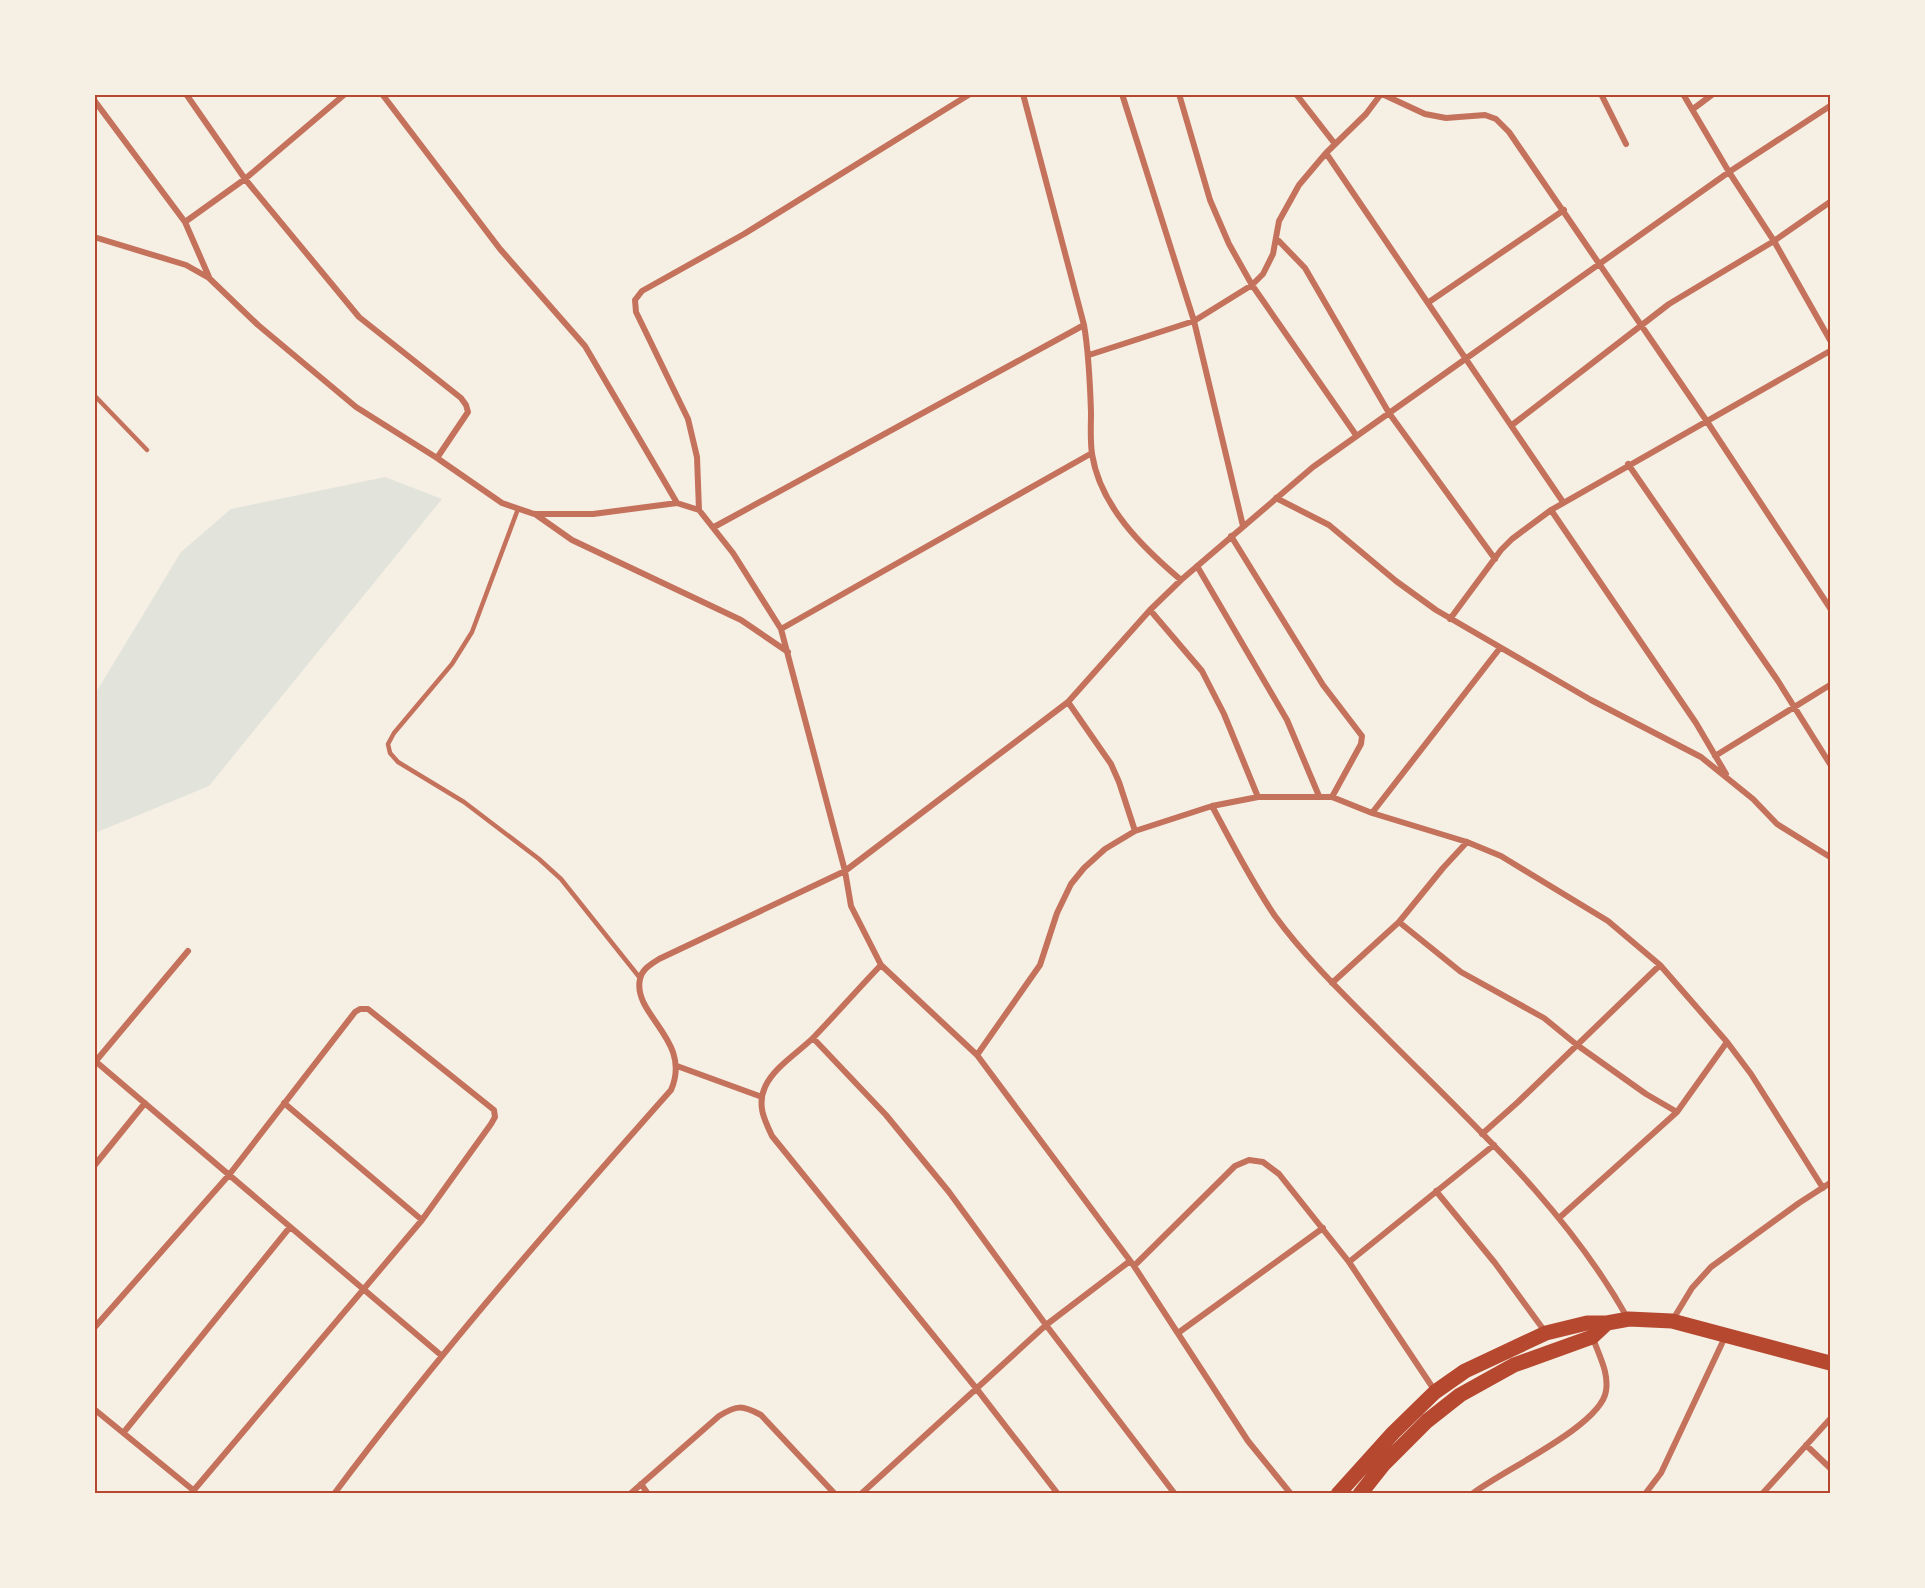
<svg xmlns="http://www.w3.org/2000/svg" width="1925" height="1588" font-family="Commissioner,sans-serif">
  <rect width="100%" height="100%" fill="#f6efe4"/>
  <path fill="#e2e4dc" d="M385,477L442,499L209,786L95,833V694L181,552L231,509Z"/>
  <g fill="none" stroke-linecap="round" stroke-linejoin="round">
    <path stroke="#c5725c" stroke-width="4.5" d="M94,395L147,450
      M518,509L472,632L452,664L394,733L388,744L390,753L398,762L464,802L539,859L561,879L640,978"/>
    <path stroke="#c5725c" stroke-width="6" d="M186,94L245,179L359,317L461,398L466,405L468,412L437,458
      M382,94L500,249L585,346L677,503
      M1023,94L1084,325C1089,354 1090,382 1091,412C1091,426 1090,440 1092,454C1100,506 1142,547 1181,580
      M1122,94L1194,321L1243,526
      M1179,94L1210,200L1229,244L1252,285L1356,435
      M1296,94L1335,144
      M1382,94L1425,114L1446,118L1485,115L1496,119L1509,132L1706,420L1830,608
      M1601,94L1626,144
      M1683,94L1729,172L1774,241L1830,340
      M94,100L185,222L209,277
      M1693,109L1713,94
      M1326,153L1563,502
      M185,222L245,179L345,94
      M94,237L186,265L209,278L258,325L356,407L437,458L502,503L534,514H593L677,503L699,510L733,553L781,629L845,871L851,906L881,965C858,989 837,1013 814,1037C799,1052 774,1067 765,1087C757,1105 764,1119 772,1136L976,1388L1058,1494
      M1276,238L1305,268L1389,413L1495,559
      M1429,302L1564,210
      M1089,355L1194,321L1252,285L1263,274L1273,254L1279,221L1299,185L1326,153L1366,114L1381,94
      M1512,425L1669,304L1774,241L1830,202
      M1628,464L1778,681L1830,764
      M1276,498L1329,525L1396,581L1436,610L1591,700L1701,757L1753,799L1777,824L1830,857
      M699,510L697,457L688,419L636,312L635,300L642,291L744,234L970,94
      M1551,510L1696,723L1726,774
      M535,514L572,540L741,620L788,652
      M714,527L1084,325
      M1231,536L1323,685L1362,736L1361,744L1332,797
      M1197,566L1287,720L1319,796
      M1150,610L1202,671L1224,714L1258,797
      M1450,619L1501,550L1512,539L1551,510L1830,351
      M781,629L1092,453
      M1068,702L1111,764L1119,782L1135,831
      M1715,756L1830,685
      M1212,806C1232,843 1251,881 1275,916C1305,957 1343,994 1379,1030C1468,1120 1566,1207 1628,1319
      M1372,813L1500,648
      M1399,922L1461,972L1544,1018L1577,1045L1646,1094L1677,1112
      M881,965L977,1055L1134,1266L1248,1441L1291,1494
      M1332,983L1399,922L1443,868L1467,842
      M813,1038L886,1115L949,1192L1046,1325L1175,1494
      M977,1055L1040,965L1057,913L1071,884L1084,868L1105,849L1135,831L1212,806L1258,797H1332L1372,813L1467,842L1501,856L1608,921L1660,965L1727,1042L1751,1074L1823,1188
      M94,1060L442,1356
      M95,1062L188,951
      M677,1066L762,1097
      M284,1103L422,1220
      M1482,1134L1518,1102L1660,965
      M94,1166L145,1103
      M1436,1191L1495,1263L1546,1333
      M1559,1218L1677,1112L1727,1042
      M1349,1262L1494,1145
      M1134,1266L1235,1166L1249,1160L1263,1162L1279,1174L1349,1262L1435,1391
      M1672,1321L1692,1288L1711,1267L1799,1203L1830,1183
      M94,1328L229,1175L355,1012L360,1009H368L494,1110L495,1117L491,1124L422,1220L194,1490
      M1178,1333L1323,1228
      M94,1409L198,1494
      M124,1432L290,1227
      M1806,1445L1830,1468
      M641,1484L648,1494
      M334,1494C439,1353 555,1221 671,1090C693,1040 632,1015 640,979C642,969 651,964 659,959L845,871L1068,702L1150,610L1181,580L1313,467L1729,172L1830,106
      M630,1494L719,1416C737,1405 742,1405 761,1415L835,1494
      M861,1494L1046,1325L1130,1261
      M1472,1494C1501,1471 1601,1426 1606,1391C1609,1372 1599,1356 1593,1338
      M1645,1494L1661,1473L1725,1337
      M1762,1494L1830,1419"/>
    <path stroke="#b5482f" stroke-width="15" d="M1338,1494L1393,1433L1435,1392L1465,1371L1546,1333L1587,1323H1607L1629,1319L1672,1321L1830,1363
      M1360,1494L1383,1465L1427,1421L1460,1395L1514,1365L1592,1337L1607,1323"/>
  </g>
  <rect width="1925" height="1588" fill="none" stroke="#f6efe4" stroke-width="192"/>
  <rect x="96" y="96" width="1733" height="1396" fill="none" stroke="#b5482f" stroke-width="2"/>
</svg>
